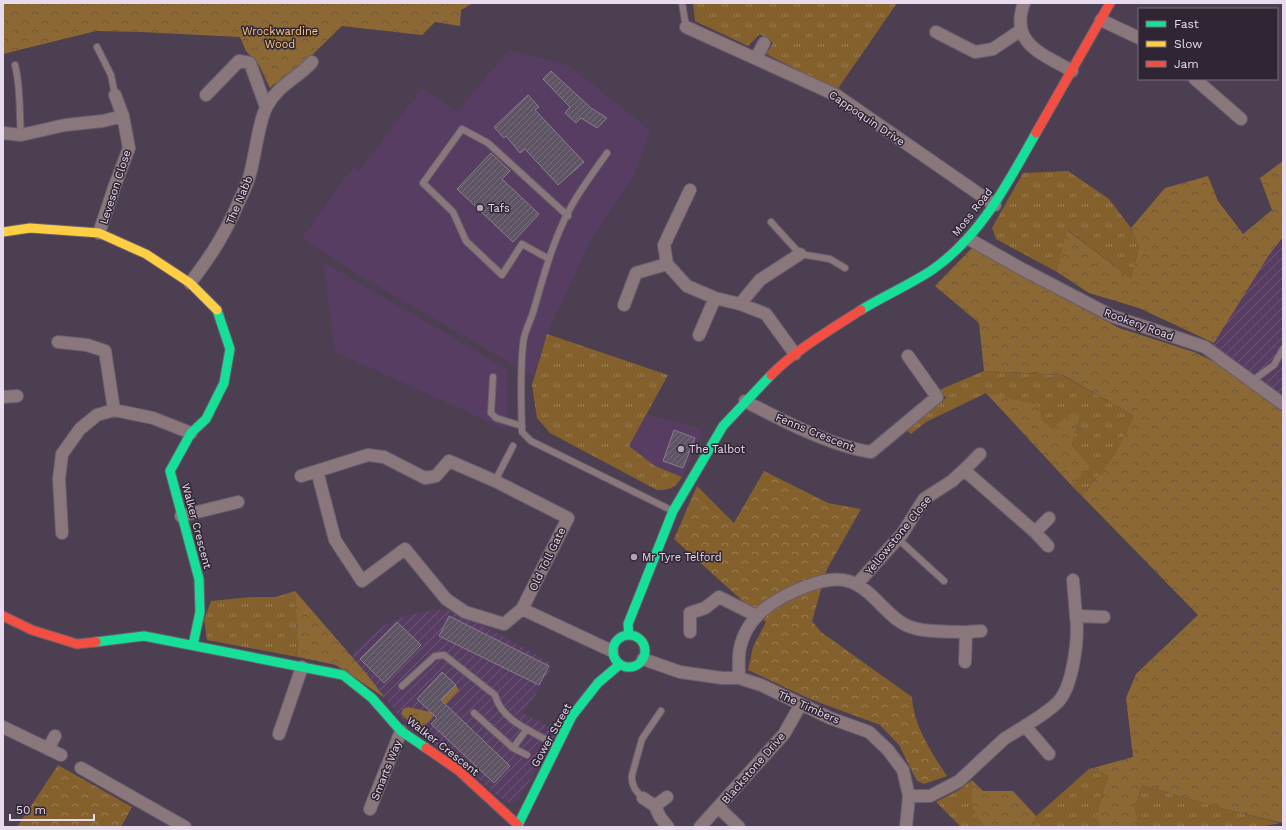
<svg xmlns="http://www.w3.org/2000/svg" width="1286" height="830" font-family="'Work Sans',sans-serif">
  <defs>
    <pattern id="industrial-furrows" width="10" height="10" patternUnits="userSpaceOnUse"><rect width="10" height="10" fill="#573d61"/><path d="M-1 1l2-2M0 10L10 0M9 11l2-2" fill="none" stroke="#6f5878"/></pattern>
    <pattern id="grass-tufts" width="24" height="20" patternUnits="userSpaceOnUse"><rect width="24" height="20" fill="#84612c"/><path d="M3 7l-1-3M5 7V3M7 7l1-3M15 17l-1-3M17 17v-4M19 17l1-3" fill="none" stroke="#9b7e55"/></pattern>
    <pattern id="forest-crowns" width="20" height="18" patternUnits="userSpaceOnUse"><rect width="20" height="18" fill="#8c6934"/><path d="M2 6a3 3 0 1 1 6 0M12 15a3 3 0 1 1 6 0" fill="none" stroke="#6c573d"/></pattern>
    <pattern id="park-crowns" width="20" height="18" patternUnits="userSpaceOnUse"><rect width="20" height="18" fill="#84612c"/><path d="M2 6a3 3 0 1 1 6 0M12 15a3 3 0 1 1 6 0" fill="none" stroke="#9b7e55"/></pattern>
    <pattern id="building-hatch" width="6" height="6" patternUnits="userSpaceOnUse"><rect width="6" height="6" fill="#5f5463"/><path d="M-1 1l2-2M0 6l6-6M5 7l2-2" fill="none" stroke="#766c7a"/></pattern>
  </defs>
  <rect width="100%" height="100%" fill="#4c3f51"/>
  <path fill="#573d61" d="M509,50L569,66L650,130L634,176L591,240L547,334L533,376L362,277L302,238L354,165L359,171L422,88L457,112Z
    M323,262L507,369V430L335,352Z
    M647,414L703,429L696,451L682,477L655,466L629,446Z"/>
  <path fill="url(#industrial-furrows)" d="M1283,237V402L1213,353L1214,343L1269,255Z
    M444,609L475,621L551,663L549,673L524,713L556,731L548,750L517,802L510,803L501,799L458,761L411,727L399,716L366,673L353,659V652L385,625L410,614Z"/>
  <path fill="url(#grass-tufts)" d="M693,3H897L837,90L766,54L773,43L760,34L748,46L695,21Z
    M1068,171L1109,199L1131,228L1139,247L1131,278L1068,230L1057,272L996,239L992,228L1023,173Z
    M547,334L668,375L629,446L655,466L682,477C675,488 670,490 657,490L550,433L537,418L532,385Z
    M984,371L1062,375L1134,416L1115,454L1082,496L1072,486L1091,467L1072,445L1080,416L1052,428L1042,420L986,393L926,422L911,434L906,430L946,398L939,390Z
    M295,591L298,657L207,640L204,620L211,601L252,597H276Z
    M1089,769L1108,775L1097,813L1099,827H1034L1036,816Z
    M972,780V809L984,827H961L936,802L959,790Z
    M1142,785L1224,809L1280,823L1260,827H1139L1135,809Z"/>
  <path fill="url(#forest-crowns)" d="M3,3H473L461,10L460,26L435,22L422,35L342,26L312,55L270,88L259,65L246,51L240,37L141,32L96,31L3,54Z
    M1283,161V237L1269,255L1214,343L1139,308L1089,293L1057,272L1067,230L1131,278L1139,247L1131,228L1165,188L1208,176L1218,201L1243,234L1272,210L1260,178Z
    M972,248L1119,328L1194,352L1219,364L1283,410V823L1224,809L1142,785L1135,809L1139,827H1099L1097,813L1108,775L1089,769L1133,757L1126,698L1136,674L1198,615L1082,496L1115,454L1134,416L1063,375L984,371L979,323L935,286Z
    M986,393L1038,405L1042,420L1052,428L1072,413L1080,416L1072,445L1091,467L1072,486Z
    M295,591L366,673L385,698L336,665L298,657Z
    M456,685L459,690L422,728L413,725L401,714L403,709L408,707L430,712Z
    M972,780L983,791H1013L1036,816L1034,827H984L972,809Z"/>
  <path fill="url(#park-crowns)" d="M764,471L828,503L861,509L827,569L812,621L821,632L912,697C913,725 932,753 947,776L924,784L917,781L899,745L880,725L810,699L748,670L753,647L766,622L674,539L697,486L734,523Z
    M58,765L132,807L121,827H17Z"/>
  <path fill="url(#building-hatch)" stroke="#887d8c" d="M551,71L591,108L607,118L597,128L581,118L576,123L565,113L570,107L543,79Z
    M528,95L539,107L535,110L584,162L558,185L525,149L520,153L506,136L504,138L494,127Z
    M491,153L510,171L502,179L539,214L513,242L457,189Z
    M674,430L695,438L683,468L663,461Z
    M449,616L549,666L539,685L439,636Z
    M397,622L421,645L384,683L360,659Z
    M442,672L456,685L441,700L510,766L494,783L431,724L437,718L417,699Z"/>
  <g fill="none" stroke-linecap="round" stroke-linejoin="round">
    <defs>
      <path id="lane" d="M682,3L686,27
        M97,47L111,75L115,95
        M15,65C21,88 19,112 21,135
        M607,153C597,167 587,181 578,195C556,229 545,271 534,309C531,321 524,331 523,344C520,373 521,403 522,432L531,441L671,510
        M771,222L800,254L830,259L845,268
        M549,259L522,244L502,275L466,241L453,212L423,183L462,129L488,143L568,216
        M493,377L491,413L496,418L522,426
        M1252,381L1274,365L1283,349
        M495,481L513,446
        M897,538L944,581
        M402,686L435,656L444,655L495,695C502,722 534,732 556,745
        M474,713L513,748L527,755
        M513,748L527,729
        M643,798C636,791 631,786 632,775L642,739L661,711"/>
      <path id="street" d="M1024,3C1009,44 1043,54 1072,71
        M1101,20L1139,38
        M686,27L836,95L995,205
        M936,32L975,52L993,49L1021,30
        M756,58L764,43
        M1195,79L1241,119
        M115,95L123,116
        M206,95L239,61L250,63L266,107
        M3,133L21,135L65,125L103,121L123,116L129,148L115,185L99,233
        M690,190L664,245L667,264L687,286L715,298L740,304L766,314L795,354
        M969,239L1022,269L1112,316L1205,347L1283,404
        M190,283C212,255 226,232 240,199C244,191 248,183 250,174C255,157 259,119 267,106C279,84 297,79 312,62
        M740,304L760,280L800,254
        M624,305L636,273L667,264
        M699,335L715,298
        M58,342L87,345L105,351L114,410
        M3,397L17,396
        M745,401C781,420 831,446 871,452L937,397L908,356
        M964,470L980,454
        M317,471L368,455L384,457L425,478L436,476L449,461L495,481L568,518L522,609
        M301,476L317,471L335,540L362,581L405,549L446,599L465,612L504,624L522,609L612,651
        M181,516L238,502
        M1035,532L1049,518
        M62,533L59,479L62,454L80,429L97,415L114,410L153,418L191,433
        M1073,580L1076,616L1104,617
        M857,584L902,534L924,499L952,481L964,470L1035,532L1048,546
        M690,632V613L705,608L719,597L757,616
        M966,632L981,631
        M643,659L680,672L722,678H739L761,685L830,718L869,732L888,750L903,770L909,796L906,827
        M739,678C739,668 738,657 740,648C747,614 778,597 807,586C820,581 834,577 848,581C875,589 887,621 914,628C930,633 949,631 966,632L965,662
        M3,727L61,755
        M279,734L302,667
        M48,749L55,736
        M1049,754L1025,726C1036,719 1048,712 1058,702C1073,686 1079,638 1076,616
        M81,768L185,827
        M909,796H930L959,781L1004,739L1025,726
        M643,798L655,806L660,817L668,827
        M655,806L667,797
        M719,808L739,827
        M370,809L401,731
        M700,827L784,734L801,704"/>
      <path id="fast" d="M861,310C884,296 911,284 932,270C981,236 1007,184 1036,133
        M613 651a16 16 0 1 1 32 0a16 16 0 1 1-32 0Z
        M629,635L628,624L673,511L723,426L771,375
        M96,642L144,636L343,675L372,698L401,731L426,748
        M193,645L200,612L199,579L170,471L191,433L206,419L224,383L230,349L217,310
        M517,827L572,716L598,683L619,665"/>
      <path id="slow" d="M3,232L30,228L99,233L146,254L190,283L217,310"/>
      <path id="jam" d="M1036,133L1110,3
        M771,375C797,349 830,330 861,310
        M3,616L32,630L77,644L96,642
        M426,748L458,770L518,825"/>
    </defs>
    <use href="#lane" stroke="#675d6c" stroke-width="8"/>
    <use href="#street" stroke="#675d6c" stroke-width="14"/>
    <use href="#fast" stroke="#675d6c" stroke-width="11"/>
    <use href="#slow" stroke="#675d6c" stroke-width="11"/>
    <use href="#jam" stroke="#675d6c" stroke-width="11"/>
    <use href="#lane" stroke="#8a777b" stroke-width="6"/>
    <use href="#street" stroke="#8a777b" stroke-width="12"/>
    <use href="#fast" stroke="#16e098" stroke-width="9"/>
    <use href="#slow" stroke="#ffcf43" stroke-width="9"/>
    <use href="#jam" stroke="#f24e42" stroke-width="9"/>
  </g>
  <g fill="#b2a4b7" stroke="#2f2533" stroke-width="1.5">
    <circle cx="480" cy="208" r="4"/>
    <circle cx="681" cy="449" r="4"/>
    <circle cx="634" cy="557" r="4"/>
  </g>
  <g text-anchor="middle" stroke-width="3" stroke-linejoin="round" paint-order="stroke">
    <g font-size="11" fill="#ffcb7d" stroke="#2f2533">
      <text x="280" y="35">Wrockwardine<tspan x="280" dy="13">Wood</tspan></text>
    </g>
    <g font-size="11" fill="#e9dbee" stroke="#2f2533">
      <text transform="translate(867 118) rotate(34)" y="4">Cappoquin Drive</text>
      <text transform="translate(115 187) rotate(-72)" y="4">Leveson Close</text>
      <text transform="translate(239 200) rotate(-67)" y="4">The Nabb</text>
      <text transform="translate(972 212) rotate(-52)" y="4">Moss Road</text>
      <text transform="translate(1139 324) rotate(20)" y="4">Rookery Road</text>
      <text transform="translate(815 432) rotate(22)" y="4">Fenns Crescent</text>
      <text transform="translate(197 526) rotate(75)" y="4">Walker Crescent</text>
      <text transform="translate(898 535) rotate(-51)" y="4">Yellowstone Close</text>
      <text transform="translate(547 559) rotate(-64)" y="4">Old Toll Gate</text>
      <text transform="translate(809 707) rotate(24)" y="4">The Timbers</text>
      <text transform="translate(551 735) rotate(-61)" y="4">Gower Street</text>
      <text transform="translate(443 746) rotate(38)" y="4">Walker Crescent</text>
      <text transform="translate(753 768) rotate(-49)" y="4">Blackstone Drive</text>
      <text transform="translate(386 770) rotate(-68)" y="4">Smarts Way</text>
    </g>
    <g font-size="11" fill="#e9dbee" stroke="#2f2533" text-anchor="start">
      <text x="488" y="212">Tafs</text>
      <text x="689" y="453">The Talbot</text>
      <text x="642" y="561">Mr Tyre Telford</text>
    </g>
  </g>
  <rect width="1286" height="830" fill="none" stroke="#e9dbee" stroke-width="8"/>
  <rect x="1138" y="8" width="140" height="72" fill="#2f2533" stroke="#796e7e"/>
  <rect x="1146" y="21" width="20" height="6" fill="#16e098" stroke="#796e7e"/>
  <text x="1174" y="28" font-size="12" fill="#e9dbee">Fast</text>
  <rect x="1146" y="41" width="20" height="6" fill="#ffcf43" stroke="#796e7e"/>
  <text x="1174" y="48" font-size="12" fill="#e9dbee">Slow</text>
  <rect x="1146" y="61" width="20" height="6" fill="#f24e42" stroke="#796e7e"/>
  <text x="1174" y="68" font-size="12" fill="#e9dbee">Jam</text>
  <path d="M10 814v6h84v-6" fill="none" stroke="#e9dbee" stroke-width="2"/>
  <text x="16" y="814" font-size="12" fill="#e9dbee" stroke="#2f2533" stroke-width="3" paint-order="stroke">50 m</text>
</svg>
